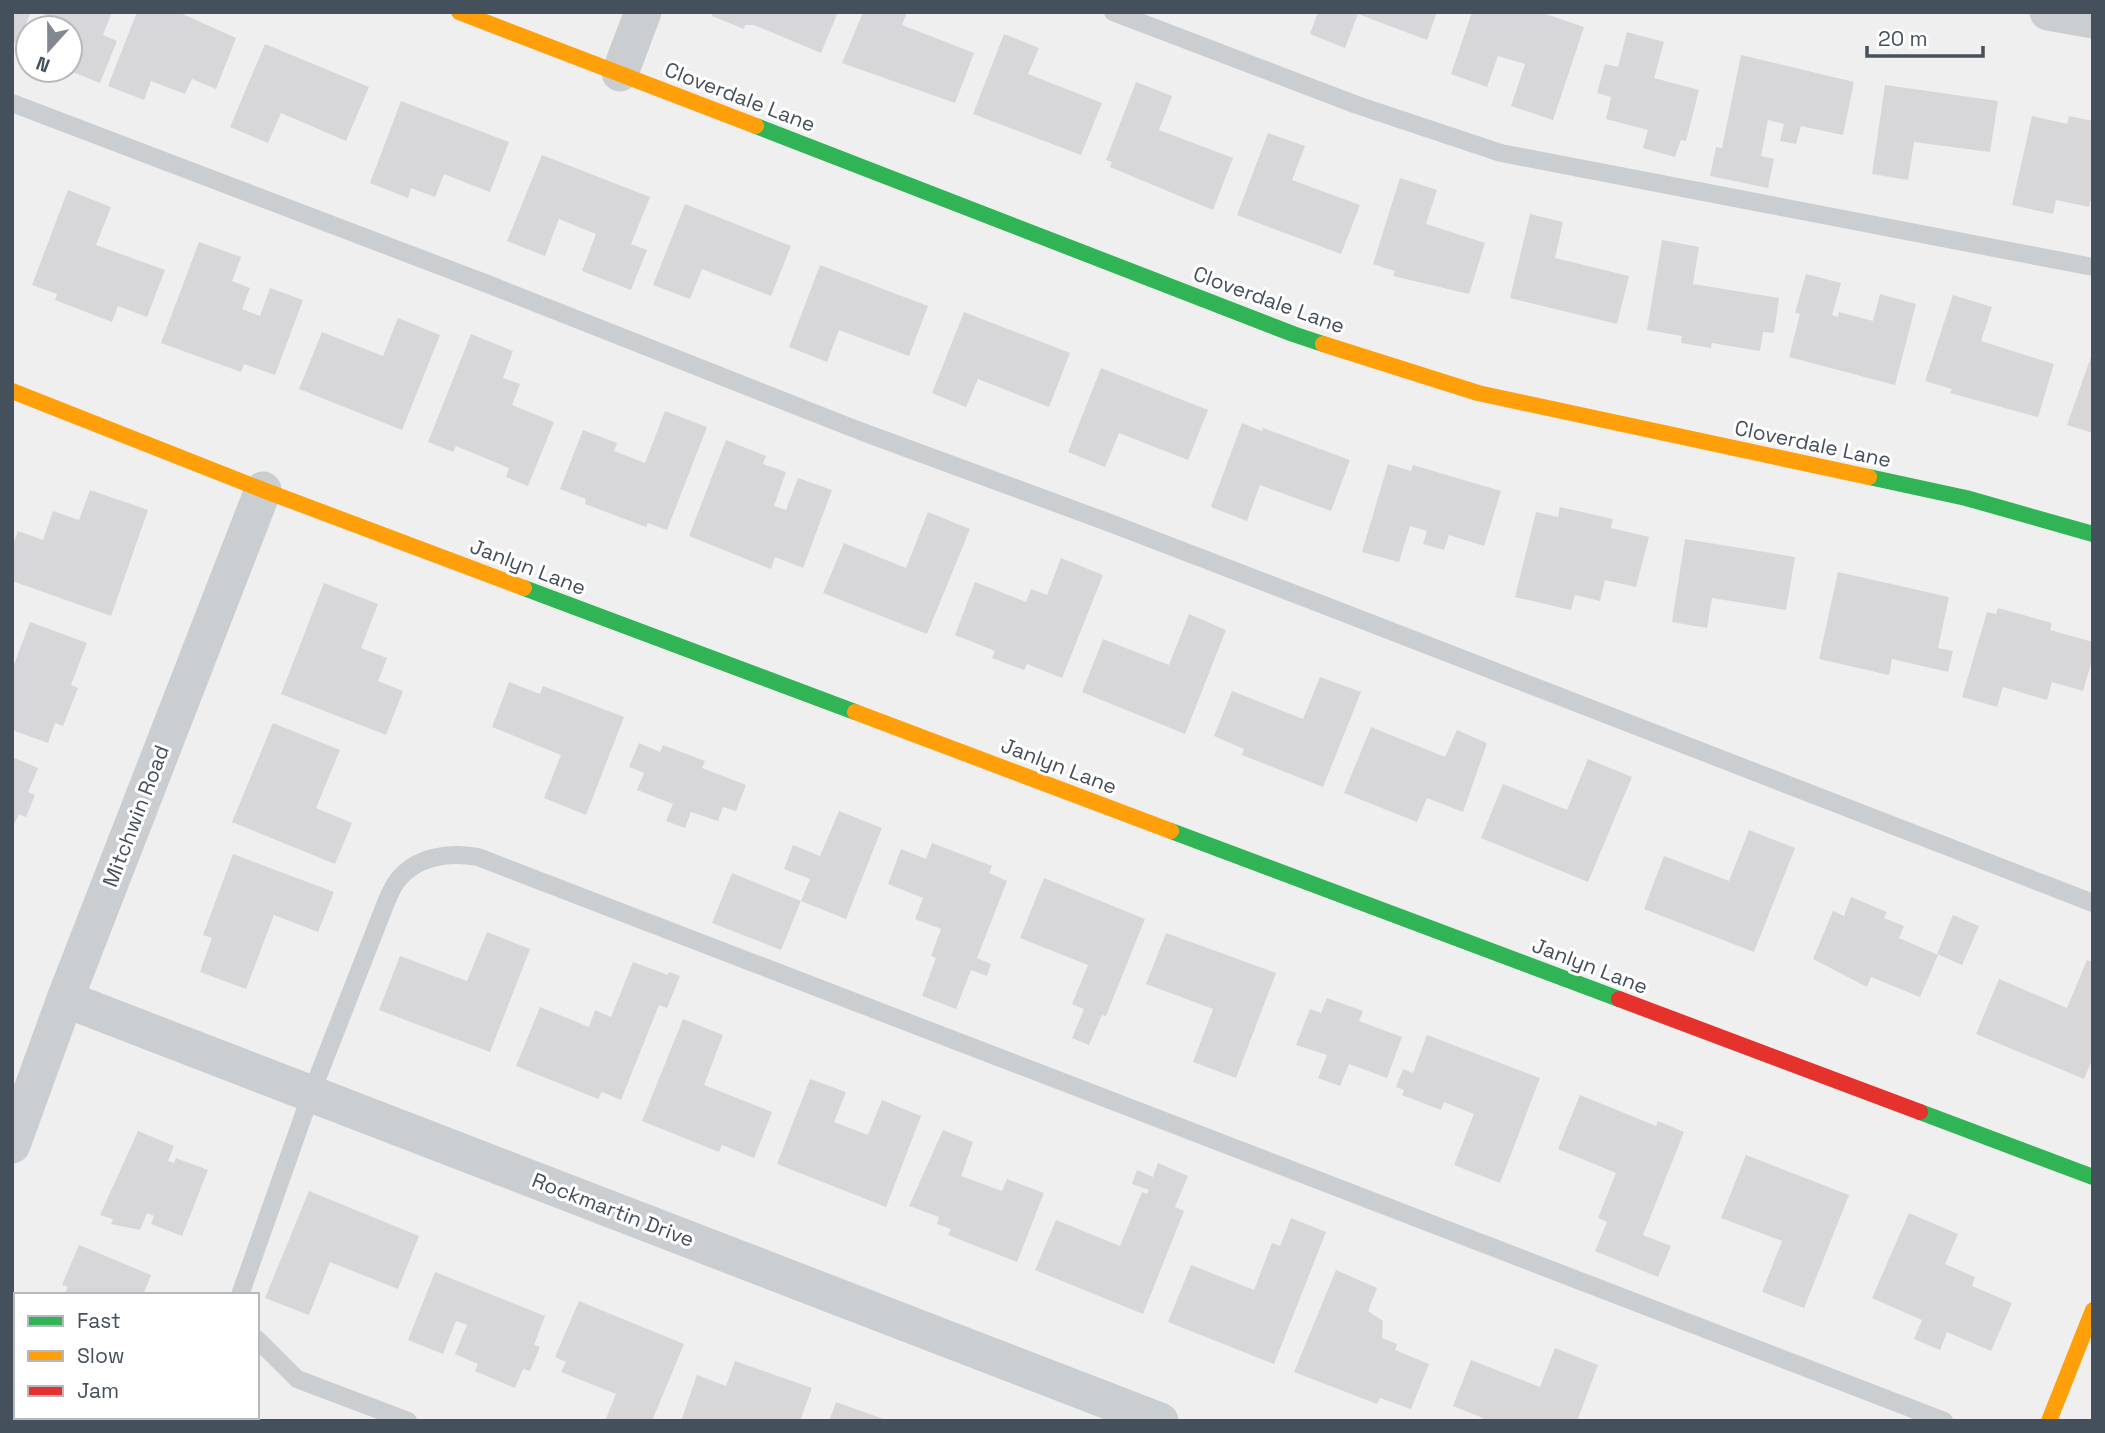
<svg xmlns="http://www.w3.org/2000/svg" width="2105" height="1433" font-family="'Space Grotesk',sans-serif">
  <rect width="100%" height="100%" fill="#f0efef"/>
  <path fill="#d7d7d9" d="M12,12H31L18,44L12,42Z
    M39,12H112L103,35L117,41L100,83L70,71V28H65L67,24Z
    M137,12H178L236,38L216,89L192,79L185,94L151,81L144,100L108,86Z
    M713,12H838L821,53L754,25H745L744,29L712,16Z
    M863,12H907L902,25L974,53L955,103L842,63Z
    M1318,12H1437L1427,40L1358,14L1345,48L1310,34Z
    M1472,12H1540L1584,27L1553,120L1511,106L1525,64L1498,56L1487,87L1451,74Z
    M1627,32L1664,42L1654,78L1699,90L1686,141L1681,140L1675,157L1643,148L1648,130L1606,119L1611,97L1597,93L1605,64L1618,67Z
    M1004,34L1039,48L1028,74L1102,103L1081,155L973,114Z
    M265,44L369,87L346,141L281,113L268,143L230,127Z
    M1741,55L1854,82L1843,135L1801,126L1796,144L1780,141L1784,124L1768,120L1761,156L1774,159L1768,188L1710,176L1716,147L1722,148Z
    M1136,82L1172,96L1159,130L1233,158L1213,210L1110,167L1112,162L1106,160Z
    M1885,85L1998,101L1990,152L1914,142L1908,180L1872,174Z
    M401,101L509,142L490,192L444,174L435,197L411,188L408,198L370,183Z
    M2032,116L2067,124L2069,116L2093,121V191L2089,207L2056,200L2053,214L2012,205Z
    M1268,133L1305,146L1292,180L1360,205L1341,254L1237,215Z
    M542,155L650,197L631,244L647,250L631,290L582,271L596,234L559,219L545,256L507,241Z
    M1400,178L1437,190L1426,224L1485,243L1469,294L1393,276L1395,271L1373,264Z
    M68,190L111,207L96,245L165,270L147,317L118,306L112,322L55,300L57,294L32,285Z
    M685,204L791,246L771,296L702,269L690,299L653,285Z
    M1530,214L1563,222L1555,258L1629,276L1617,324L1510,298Z
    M1662,240L1699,247L1693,284L1779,298L1774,333L1763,332L1760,351L1712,343L1711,348L1681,343L1682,336L1647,330Z
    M199,242L241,257L232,281L250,288L242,309L260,316L270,288L303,300L275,375L244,364L241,372L161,343Z
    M820,265L928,306L909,356L839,330L827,362L789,347Z
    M1806,274L1841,283L1832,315L1838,317L1839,312L1873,321L1880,294L1916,304L1895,385L1789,357L1800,314L1795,313Z
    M1953,295L1992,307L1981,341L2054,364L2038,417L1950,393L1952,389L1925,381Z
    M964,312L1070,353L1049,407L978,379L966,407L932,393Z
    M398,318L440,335L402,430L299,389L322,332L383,356Z
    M471,334L513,351L503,378L520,384L512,405L554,422L528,486L506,477L509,468L456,446L453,452L428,442Z
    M2093,351V433L2067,425Z
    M1101,368L1208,410L1188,460L1119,433L1105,467L1068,452Z
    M665,411L707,427L667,530L648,523L646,527L585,504L586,499L560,489L583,430L617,443L614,451L645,463Z
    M1242,423L1262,431L1263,428L1350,460L1331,511L1260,485L1247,521L1211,507Z
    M726,440L766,456L763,464L786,472L774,506L786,510L798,478L832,490L803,568L775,557L771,569L689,536Z
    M1388,464L1411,471L1413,465L1501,491L1484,546L1449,535L1444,550L1423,544L1427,531L1410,526L1399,562L1362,552Z
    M90,490L148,510L111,616L12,581V547L18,531L43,540L53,511L79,520Z
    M1560,507L1613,519L1611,528L1649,537L1636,587L1605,580L1600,601L1575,595L1571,610L1515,597L1536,512L1558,517Z
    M928,512L970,529L927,634L823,593L844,543L906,568Z
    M1685,539L1795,557L1786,610L1712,598L1707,628L1672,622Z
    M1061,558L1103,575L1062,678L1027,664L1024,670L992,658L995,651L955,635L975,582L1026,602L1031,589L1047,595Z
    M1838,572L1949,597L1938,648L1953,651L1948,672L1892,659L1889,675L1819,659Z
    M324,583L378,604L361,648L387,658L378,681L403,691L386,735L281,694Z
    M1998,608L2052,623L2050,630L2093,642V657L2083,691L2052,682L2047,700L2003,687L1997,707L1962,697L1987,612L1996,614Z
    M1189,614L1226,630L1185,734L1082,692L1103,639L1169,665Z
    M30,622L87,643L71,685L78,688L63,726L55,723L48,743L12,730V670Z
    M1320,677L1361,692L1323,787L1242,755L1244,749L1214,736L1232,691L1303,719Z
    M509,682L540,694L543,686L624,717L586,815L544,798L561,755L492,727Z
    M273,723L340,750L316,808L352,823L335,864L232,822Z
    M1371,727L1445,757L1457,730L1487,743L1463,812L1427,798L1417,822L1344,793Z
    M639,743L660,752L663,745L705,761L702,768L746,785L736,811L723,807L718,821L691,812L685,828L666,821L673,804L637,790L644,773L629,767Z
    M12,757L38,768L28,792L35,795L26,817L19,814L12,829Z
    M1588,759L1632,777L1588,882L1481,838L1503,784L1567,810Z
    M839,811L882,828L846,919L801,901L781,950L712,923L732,873L801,901L810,879L784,869L793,845L820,856Z
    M1749,830L1795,848L1754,952L1644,909L1664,856L1729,881Z
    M932,843L992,866L989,873L1007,881L977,958L991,964L987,976L971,970L956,1009L922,996L936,958L931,956L941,929L915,919L923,898L888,884L901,849L926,859Z
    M233,854L334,892L318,932L274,915L246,989L200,972L212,938L203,935Z
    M1044,878L1145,919L1106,1016L1102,1015L1089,1045L1072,1038L1084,1009L1072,1004L1088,965L1020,938Z
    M1851,897L1887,912L1884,918L1904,926L1899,938L1938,955L1920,997L1871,977L1867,987L1813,959L1833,911L1844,916Z
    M1953,915L1979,926L1962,965L1937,954Z
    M487,932L530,949L490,1052L379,1010L400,956L467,981Z
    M1166,933L1276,973L1236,1078L1193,1062L1213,1009L1146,984Z
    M2087,960L2093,962V1058L2084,1079L1976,1034L1999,979L2067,1008Z
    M633,962L668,975L669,972L680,976L667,1008L659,1005L621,1100L602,1092L598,1099L516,1066L540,1007L589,1027L595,1010L611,1017Z
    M1327,998L1363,1011L1359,1021L1402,1037L1387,1078L1349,1064L1340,1086L1318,1078L1327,1055L1296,1045L1310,1009L1321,1013Z
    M683,1019L723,1035L704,1085L772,1112L754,1158L722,1145L719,1152L642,1121Z
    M1427,1035L1540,1078L1500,1183L1454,1165L1474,1114L1444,1102L1441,1110L1402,1095L1404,1090L1396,1087L1403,1069L1413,1073Z
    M810,1079L846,1092L834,1122L868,1135L882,1100L921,1116L886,1207L777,1164Z
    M1580,1095L1656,1126L1658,1121L1684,1132L1643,1235L1671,1246L1658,1277L1595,1251L1607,1222L1598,1218L1616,1173L1558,1149Z
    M943,1130L973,1142L961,1176L1002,1191L1007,1179L1044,1193L1017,1262L948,1235L951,1229L937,1224L939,1217L909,1206Z
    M138,1131L174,1146L168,1161L174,1163L176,1158L208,1170L182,1236L151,1224L154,1216L147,1213L140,1230L111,1224L113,1219L100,1215Z
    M1746,1155L1849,1195L1804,1308L1762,1292L1782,1241L1721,1218Z
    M1158,1163L1188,1176L1175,1207L1184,1211L1143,1314L1035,1270L1056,1220L1120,1246L1142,1192L1147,1194L1149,1190L1132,1184L1137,1170L1153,1177Z
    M309,1191L419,1236L398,1289L330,1262L309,1315L265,1298Z
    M1909,1213L1958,1234L1945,1264L1975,1277L1972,1286L2012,1303L1991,1351L1947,1332L1940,1350L1914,1339L1922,1320L1872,1298Z
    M1291,1218L1326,1232L1274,1364L1168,1322L1191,1265L1254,1290L1272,1243L1280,1246Z
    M79,1245L151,1275L143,1295H64L68,1287L62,1285Z
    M1336,1270L1377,1288L1368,1311L1383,1321L1382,1338L1397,1344L1395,1350L1429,1364L1411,1409L1380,1398L1377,1404L1294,1372Z
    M435,1272L545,1316L534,1345L540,1347L530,1371L523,1369L515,1388L475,1371L478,1364L455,1354L467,1325L456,1321L443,1354L408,1340Z
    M579,1301L684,1344L652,1421H605L616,1394L561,1372L566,1362L555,1357Z
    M1555,1348L1598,1365L1577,1421H1482L1483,1418L1453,1406L1471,1360L1540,1387Z
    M735,1361L812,1388L800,1421H681L697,1375L726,1386Z
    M16,1388V1417H133L132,1421H12V1397Z
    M836,1402L886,1420V1421H829Z"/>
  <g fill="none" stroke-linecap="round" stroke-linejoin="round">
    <path stroke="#cbced0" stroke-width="18" d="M1113,12L1357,105L1501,153L2093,267
      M12,103L485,283L860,431L1110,523L1334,609L2093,903
      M240,1295L311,1094L387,900C390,894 393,886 397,881C416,856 449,852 478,857L1944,1421
      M257,1339L297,1379L408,1421"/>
    <path stroke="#cbced0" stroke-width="37" d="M2048,12L2093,20
      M620,73L643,12
      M65,999L1160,1421
      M12,1145L65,999L263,490"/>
    <path stroke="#30b455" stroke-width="16" d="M756,126L1293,334L1323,344
      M1869,477L1966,498L2093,534
      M524,588L855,712
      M1171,831L1619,999
      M1920,1112L2093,1177"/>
    <path stroke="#ff9f0a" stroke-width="16" d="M459,12L756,126
      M1323,344L1478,393L1869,477
      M12,391L263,490L524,588
      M855,712L1171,831
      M2049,1421L2093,1310"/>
    <path stroke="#e5322d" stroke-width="16" d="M1619,999L1920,1112"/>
  </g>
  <g text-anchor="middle" stroke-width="6" stroke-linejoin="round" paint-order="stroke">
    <g font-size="21" fill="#45505d" stroke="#fff">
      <text transform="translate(740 97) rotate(21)" y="7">Cloverdale Lane</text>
      <text transform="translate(1269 300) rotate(20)" y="7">Cloverdale Lane</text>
      <text transform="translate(1813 444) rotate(12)" y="7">Cloverdale Lane</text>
      <text transform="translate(528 567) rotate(21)" y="7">Janlyn Lane</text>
      <text transform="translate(1059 766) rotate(21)" y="7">Janlyn Lane</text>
      <text transform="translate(136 816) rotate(-69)" y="7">Mitchwin Road</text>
      <text transform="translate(1590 966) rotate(21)" y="7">Janlyn Lane</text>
      <text transform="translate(613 1210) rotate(21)" y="7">Rockmartin Drive</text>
    </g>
  </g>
  <rect width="2105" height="1433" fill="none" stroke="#45505d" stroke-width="28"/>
  <rect x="14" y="1293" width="245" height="126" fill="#ffffff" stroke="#b5b9be" stroke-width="2"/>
  <rect x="28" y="1316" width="35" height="10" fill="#30b455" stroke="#b5b9be" stroke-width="2"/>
  <text x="77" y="1328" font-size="21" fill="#45505d">Fast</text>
  <rect x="28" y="1351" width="35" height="10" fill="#ff9f0a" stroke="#b5b9be" stroke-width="2"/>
  <text x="77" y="1363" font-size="21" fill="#45505d">Slow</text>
  <rect x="28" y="1386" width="35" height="10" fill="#e5322d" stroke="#b5b9be" stroke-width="2"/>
  <text x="77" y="1398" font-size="21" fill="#45505d">Jam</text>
  <g transform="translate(49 49) rotate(201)"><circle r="33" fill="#ffffff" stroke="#b5b9be" stroke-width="2"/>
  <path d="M0-5L12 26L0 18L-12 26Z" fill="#818890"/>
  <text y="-10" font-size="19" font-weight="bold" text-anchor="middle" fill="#45505d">N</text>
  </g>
  <path d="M1867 46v10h116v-10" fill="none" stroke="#45505d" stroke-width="3.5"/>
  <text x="1878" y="46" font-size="21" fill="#45505d" stroke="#ffffff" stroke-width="5" paint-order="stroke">20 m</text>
</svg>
